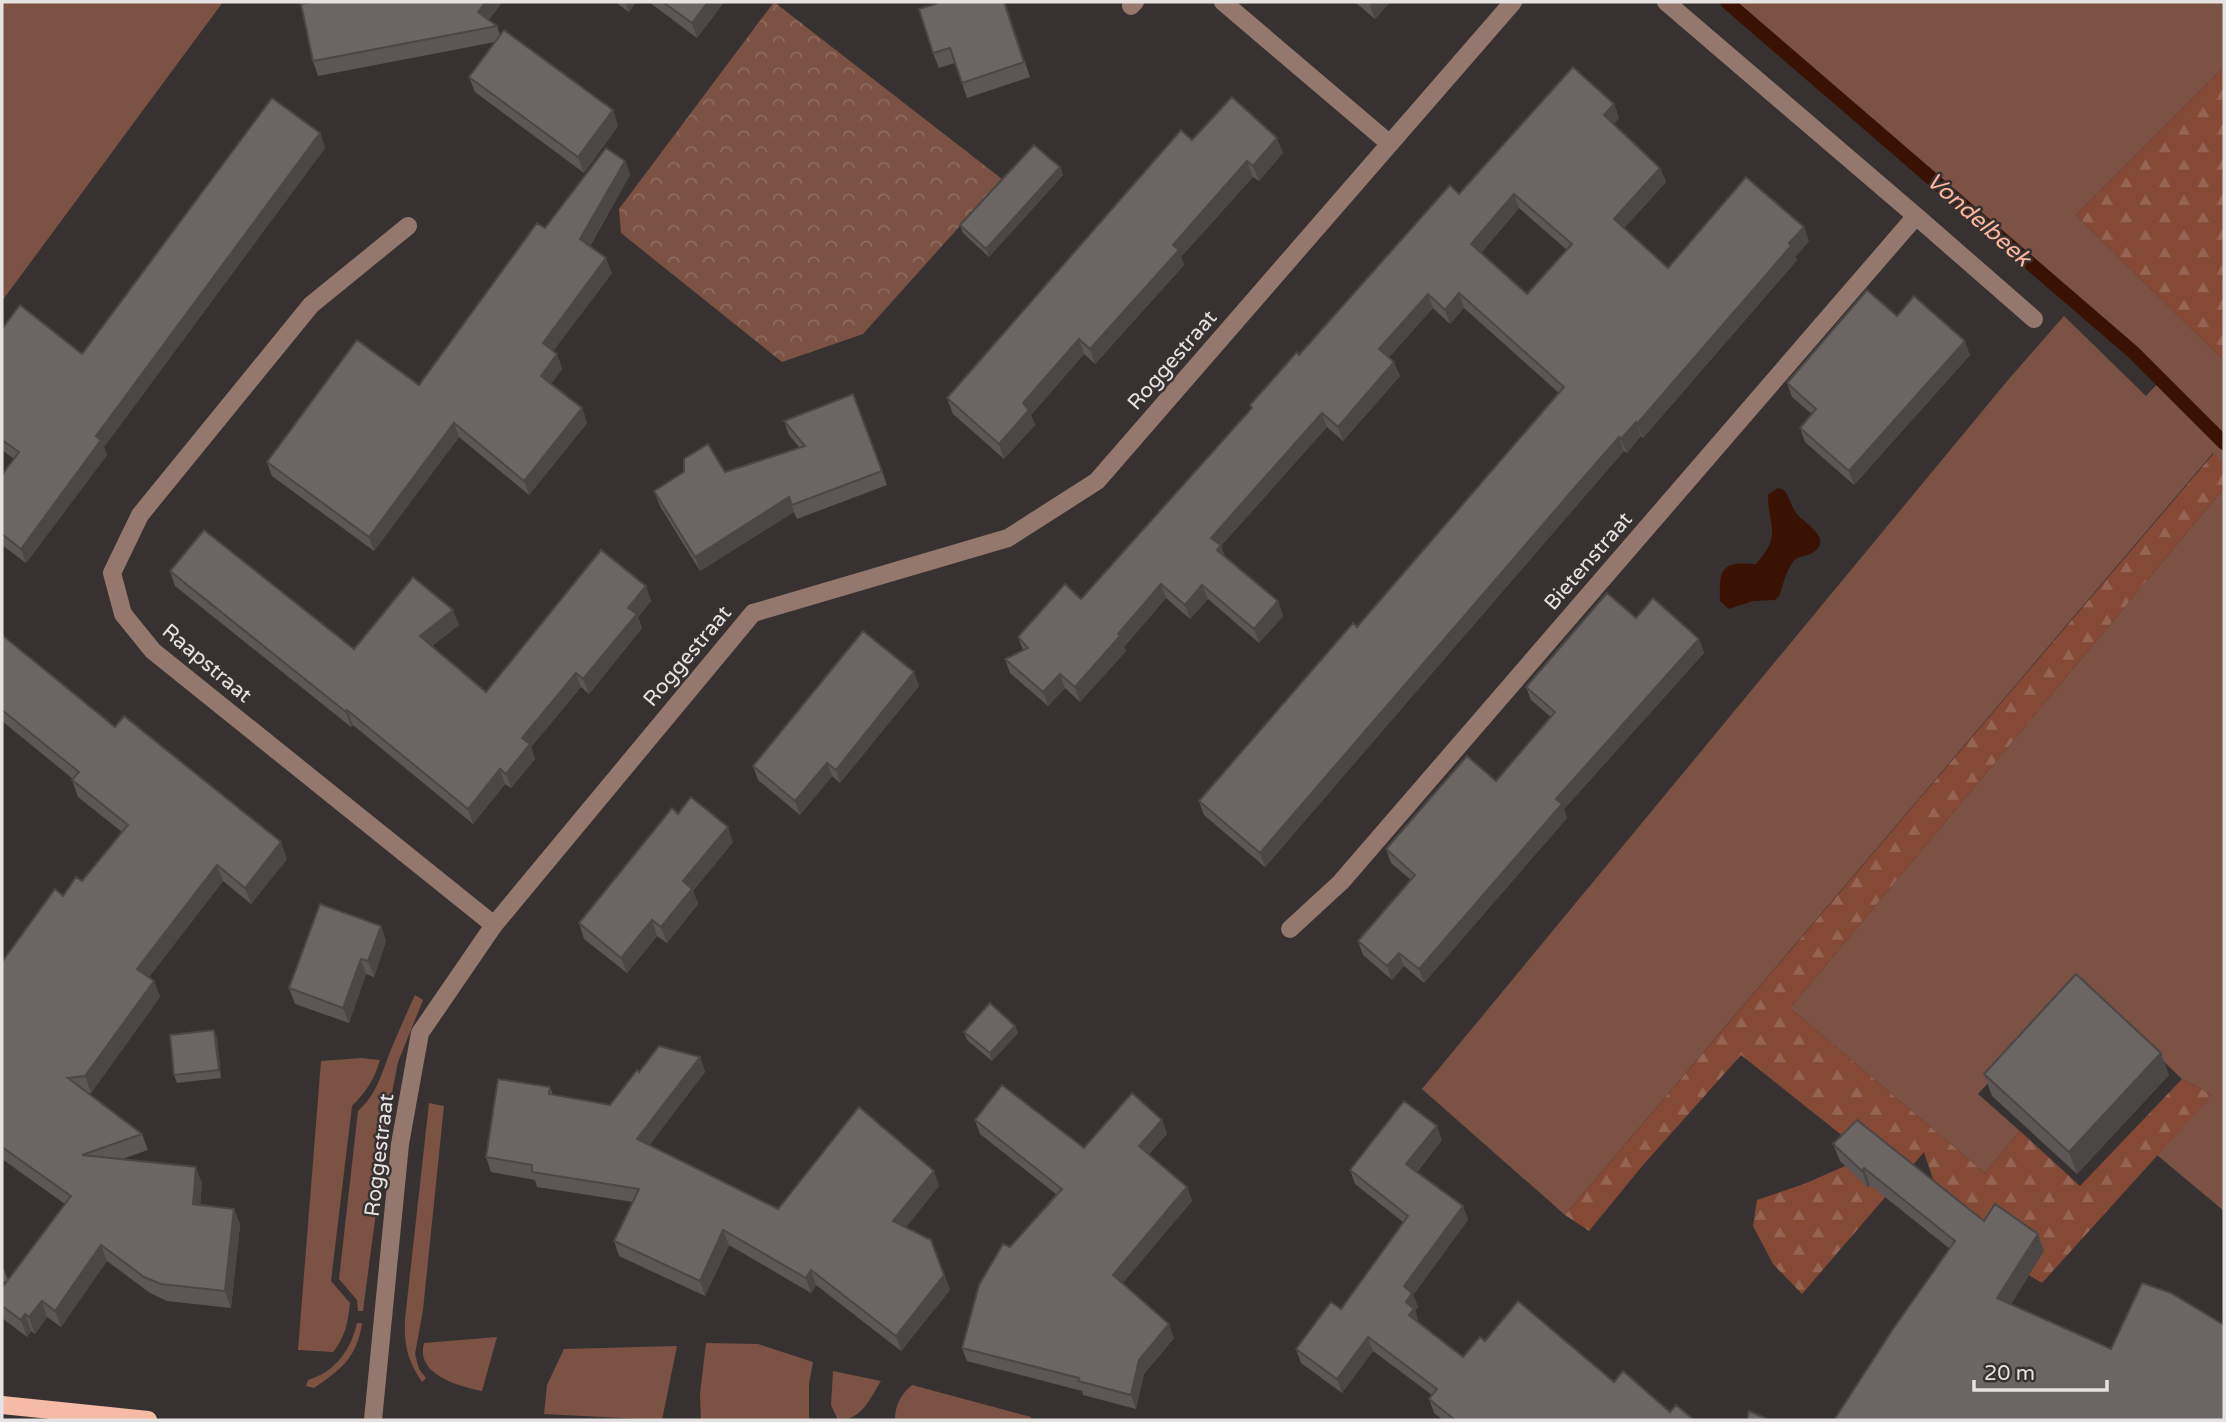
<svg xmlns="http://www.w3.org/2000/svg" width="2226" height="1422" font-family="'Varela Round',sans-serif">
  <defs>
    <pattern id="forest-firs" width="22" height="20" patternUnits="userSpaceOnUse" patternTransform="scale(1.75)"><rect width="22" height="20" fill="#844a35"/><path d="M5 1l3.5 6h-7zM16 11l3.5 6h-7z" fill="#956452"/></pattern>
    <pattern id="park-crowns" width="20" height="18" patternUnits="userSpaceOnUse" patternTransform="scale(1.75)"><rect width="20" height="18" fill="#7b5243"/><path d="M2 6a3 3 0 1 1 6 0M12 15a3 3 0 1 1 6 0" fill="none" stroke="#8e6b5e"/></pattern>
  </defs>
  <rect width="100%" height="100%" fill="#373231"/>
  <path fill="#7b5243" d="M2,2H223L2,301Z
    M1736,2H2224V67L2076,215L2224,361V464L2213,453L1565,1215L1422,1089L2008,380L2064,316L2146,396L2160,381Z
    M2224,488V1211L2157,1155L2212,1095L2182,1079L2082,983L1978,1094L2020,1131L1985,1173L1790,1008Z
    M415,995L423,1000L398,1062L391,1098L363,1311H358L357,1300L339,1279L358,1111C377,1094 381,1075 390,1052C398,1033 406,1014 415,995Z
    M361,1058L380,1060C374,1080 366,1092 352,1106L331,1281L350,1303C348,1323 345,1337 333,1352L298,1350L321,1061Z
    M429,1103L444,1106L423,1310L415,1354L419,1369L426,1378L422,1382C407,1360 404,1345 405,1319Z
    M357,1323H362C357,1357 342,1369 314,1388L306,1386L308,1380C335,1372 351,1350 357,1323Z
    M497,1337L482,1391C460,1387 415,1375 424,1343Z
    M706,1343L758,1344L813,1362L809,1384V1420H701L700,1394Z
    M677,1346L662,1420L544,1414L547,1385L564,1349Z
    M833,1371L881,1381C869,1400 862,1420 838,1420L831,1405Z
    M912,1385L1031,1417L1030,1420H895C895,1406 900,1395 912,1385Z"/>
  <path fill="url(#forest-firs)" d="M2224,67V361L2076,215Z
    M2214,453L2224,464V488L1790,1008L1985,1173L2020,1131L2080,1186L2182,1079L2212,1095L2042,1283L1991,1252L1944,1212L1924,1152L1802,1294L1773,1264L1753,1226L1757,1200L1804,1184L1868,1156L1741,1055L1643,1165L1589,1231L1565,1215Z"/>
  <path fill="url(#park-crowns)" d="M774,2L1002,179L863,334L782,362L621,233L619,209Z"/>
  <path fill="#3a1203" d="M1778,488L1784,490C1790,497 1791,507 1797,514C1804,523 1833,538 1814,552C1806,557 1796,555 1791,565C1785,574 1783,586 1779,596L1775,600L1753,601L1729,609L1720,601C1719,569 1721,561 1756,564C1783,533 1768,528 1768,495Z"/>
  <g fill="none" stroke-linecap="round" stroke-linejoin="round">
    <path stroke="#3a1203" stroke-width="14" d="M1727,2L2133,352L2224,443"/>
    <path stroke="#94786e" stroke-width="18" d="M1223,2L1390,144
      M1131,6L1135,2
      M1916,216L2034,319
      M408,226L311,305L140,515L112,573L123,614L153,651L494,925
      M1290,929L1341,882L1916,216L1666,2
      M373,1420L400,1144L420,1033L494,925L753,613L1008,538L1097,481L1513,2"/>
    <path stroke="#f5bba7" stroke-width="18" d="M2,1405L148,1420"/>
  </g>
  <path fill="#5c5756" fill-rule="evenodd" d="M502,2L489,20L497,26L500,35L613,110L618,126L584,173L475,92L469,77L495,42L318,76L313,61Z
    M615,2H636L629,12Z
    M649,2H724L697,38Z
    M1005,2L1030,77L967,98L955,63L939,68L933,53Z
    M1355,2H1390L1375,19Z
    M1614,104L1619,118L1614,124L1660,168L1666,182L1624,228L1668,268L1809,241L1795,257L1797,260L1643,438L1641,436L1627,453L1624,451L1582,499L1265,867L1204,815L1199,801L1357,627L1559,393L1464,308L1450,324L1433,308L1389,357L1400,376L1343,441L1327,427L1221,546L1225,556L1278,601L1283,616L1259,643L1208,599L1190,619L1166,598L1124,647L1126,651L1080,702L1065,688L1048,706L1010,673L1005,659L1023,650L1018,637L1081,599L1251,409L1250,405L1459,194ZM1519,208L1567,250L1527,294L1481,253Z
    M320,133L325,148L104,447L107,455L26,563L2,545V475L14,459L2,450V329L82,354Z
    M1192,140L1283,153L1259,181L1253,177L1181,257L1184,265L1095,364L1084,354L1031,415L1035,425L1004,459L953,414L947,398Z
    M625,161L630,175L590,246L612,273L553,351L557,354L562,369L551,384L582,408L587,423L529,495L459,437L374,551L272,476L267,462L419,385L545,228Z
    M1060,167L1063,175L989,257L963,233L960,225Z
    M1897,316L1970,355L1854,485L1805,442L1800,428L1812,414L1792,397L1787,383Z
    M784,421L882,471L887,485L797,519L794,512L700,571L660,506L654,491L725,472L800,448L789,435Z
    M170,571L354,649L459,625L432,646L486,692L646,586L651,601L638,617L642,628L589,694L581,687L531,747L535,759L511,788L505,784L473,824L353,725L351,727L175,586Z
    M1636,618L1699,639L1704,653L1564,809L1567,818L1424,983L1404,966L1392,980L1363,955L1358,941L1411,880L1391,863L1386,849L1496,781L1551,717L1531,700L1526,687Z
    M2,635L115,727L287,859L251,904L223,881L149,977L154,981L160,997L91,1093H87L142,1134L148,1150L122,1159L202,1183L200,1205L234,1209L240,1225L231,1308L167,1301L150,1293L107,1261L61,1327L47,1317L35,1334L31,1331L27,1337L2,1318V1288L6,1282L2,1281V1264L8,1280L65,1204L2,1159V962L63,896L82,881L122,832L78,797L72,780L73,779L2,721Z
    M919,686L840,783L832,776L800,815L758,780L753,766Z
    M733,842L693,891L698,904L667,943L657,936L627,973L584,939L579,923Z
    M381,926L386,941L374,977L366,974L349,1023L295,1004L289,988Z
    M1015,1026L1018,1033L992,1061L967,1040L964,1032Z
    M217,1038L221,1078L177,1083L174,1075Z
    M700,1057L705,1072L649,1145L778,1209L939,1186L906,1227L931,1240L950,1290L901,1351L816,1285L811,1293L729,1245L705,1296L619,1256L614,1241L633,1202L537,1187L535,1180L491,1172L486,1157L550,1087L553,1095L610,1105L639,1072Z
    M1984,1074L2169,1075L2077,1174L1992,1096Z
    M975,1120L1084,1148L1162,1120L1167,1134L1149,1154L1187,1187L1192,1201L1122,1283L1174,1338L1144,1374L1136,1409L1083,1395L1082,1391L967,1361L962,1348L1010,1247L1056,1194L980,1134Z
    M1442,1140L1417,1172L1463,1206L1468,1220L1413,1295L1418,1307L1415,1310L1419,1323L1463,1357L1485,1341L1614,1382L1670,1412L1694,1420H1443L1434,1413L1429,1399L1432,1395L1373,1351L1342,1393L1301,1363L1296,1349L1341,1309L1403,1222L1355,1184L1350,1170Z
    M1833,1144L2044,1251L2011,1304L2224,1420L1893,1329L1950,1249L1870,1185L1868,1188L1840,1161Z"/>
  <path fill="#4b4746" d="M486,2H502L483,27L478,12Z
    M625,2H636L629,12Z
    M708,2H724L697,38L692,23Z
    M1373,2H1390L1375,19L1370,6Z
    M1614,104L1619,118L1609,129L1604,115Z
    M613,110L618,126L584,173L578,157Z
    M320,133L325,148L104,447L107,455L26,563L21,549L96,436Z
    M1277,138L1283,153L1259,181L1253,166Z
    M625,161L630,175L585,253L580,239Z
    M1247,161L1253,177L1181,257L1184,265L1095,364L1090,349L1173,245Z
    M1060,167L1063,175L989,257L986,249Z
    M1660,168L1666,182L1619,234L1614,219Z
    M1514,194L1519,208L1476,258L1471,244Z
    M1804,227L1809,241L1795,257L1797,260L1643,438L1637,424Z
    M606,258L612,273L548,358L543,343Z
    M1459,293L1464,308L1450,324L1445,310Z
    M1428,294L1433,308L1384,363L1379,349Z
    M1079,339L1084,354L1031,415L1035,425L1004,459L999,444L1023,403Z
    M1965,341L1970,355L1854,485L1849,471Z
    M557,354L562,369L546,391L541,376Z
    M1394,362L1400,376L1343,441L1338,427Z
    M582,408L587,423L529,495L524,481Z
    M1322,413L1327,427L1221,546L1226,560L1222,564L1211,538Z
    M1636,422L1641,436L1627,453L1621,439Z
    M454,423L459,437L374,551L369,537Z
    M1619,437L1624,451L1265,867L1260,853Z
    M789,497L794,512L700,571L695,557Z
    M1161,584L1166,598L1124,647L1126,651L1080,702L1075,687Z
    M1202,585L1208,599L1190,619L1185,605Z
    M646,586L651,601L638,617L642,628L589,694L583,679L628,608Z
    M1278,601L1283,616L1259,643L1254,629Z
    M453,610L459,625L426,650L420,636Z
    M1699,639L1704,653L1564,809L1567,818L1424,983L1419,969L1556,799Z
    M914,672L919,686L840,783L836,770Z
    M576,673L581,687L531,747L535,759L511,788L506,774L522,738Z
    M1060,674L1065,688L1048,706L1043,692Z
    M347,710L353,725L351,727L346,712Z
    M827,763L832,776L800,815L795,801Z
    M500,769L505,784L473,824L468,809Z
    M728,827L733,842L693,891L698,904L667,943L661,927L683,881Z
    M281,842L287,859L251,904L245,888Z
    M217,865L223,881L143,985L137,969Z
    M652,920L657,936L627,973L621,958Z
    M381,926L386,941L374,977L368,961Z
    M1399,953L1404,966L1392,980L1387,966Z
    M361,959L366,974L349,1023L343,1008Z
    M154,981L160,997L91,1093L85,1076Z
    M1015,1026L1018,1033L992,1061L990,1053Z
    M214,1030L217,1038L221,1078L219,1070Z
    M2161,1053L2169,1075L2077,1174L2069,1152Z
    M700,1057L705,1072L643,1154L637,1139Z
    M1162,1120L1167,1134L1144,1160L1139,1146Z
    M1437,1126L1442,1140L1411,1178L1406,1164Z
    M196,1167L202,1183L199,1220L193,1204Z
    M1864,1168L1870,1185L1868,1188L1862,1171Z
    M934,1171L939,1186L899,1236L893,1221Z
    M1187,1187L1192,1201L1118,1289L1113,1275Z
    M1463,1206L1468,1220L1413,1295L1418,1307L1415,1310L1419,1323L1415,1329L1406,1302L1404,1286Z
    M234,1209L240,1225L231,1308L225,1291Z
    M723,1230L729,1245L705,1296L700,1281Z
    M2038,1234L2044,1251L2004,1315L1997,1298Z
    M101,1245L107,1261L61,1327L55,1311Z
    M811,1270L816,1285L811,1293L806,1278Z
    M944,1275L950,1290L901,1351L896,1336Z
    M42,1301L47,1317L35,1334L29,1317Z
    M25,1314L31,1331L27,1337L21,1320Z
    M1169,1324L1174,1338L1144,1374L1136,1409L1131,1395L1139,1360Z
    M1368,1337L1373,1351L1342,1393L1337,1379Z"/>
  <path fill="#6b6564" stroke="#4b4746" stroke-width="2" fill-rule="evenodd" d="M311,2H486L478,12L497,26L313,61L301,4Z
    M663,2H708L692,23Z
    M935,2H1004L1024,62L962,83L950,48L933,53L919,9L936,4Z
    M504,30L613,110L578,157L469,77Z
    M1573,67L1614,104L1604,115L1660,168L1614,219L1668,268L1746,177L1804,227L1789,243L1791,246L1662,395L1637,424L1636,422L1621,439L1619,437L1577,485L1260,853L1199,801L1353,623L1357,627L1564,387L1459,293L1445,310L1428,294L1379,349L1394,362L1338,427L1322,413L1211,538L1221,545L1217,550L1278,601L1254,629L1202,585L1185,605L1161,584L1118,634L1120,636L1075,687L1060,674L1043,692L1005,659L1028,648L1018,637L1065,584L1081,599L1252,408L1250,405L1297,352L1299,355L1450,185L1459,194ZM1514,194L1572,244L1527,294L1471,244Z
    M1232,97L1277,138L1253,166L1247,161L1173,245L1179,250L1090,349L1079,339L1023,403L1029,410L999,444L947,398L1181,130L1192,140Z
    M272,98L320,133L96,436L101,440L21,549L2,534V475L19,452L2,440V329L20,305L82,354Z
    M1034,145L1060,167L986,249L960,225Z
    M606,148L625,161L580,239L606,258L543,343L557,354L541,376L582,408L524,481L454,423L369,537L267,462L357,340L419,385L537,223L545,228Z
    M1867,290L1897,316L1914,296L1965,341L1849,471L1800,428L1816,409L1787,383Z
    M853,394L882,471L792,505L789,497L695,557L654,491L684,472V459L708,444L725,472L805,446L784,421Z
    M204,530L354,649L413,577L453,610L420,636L486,692L601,550L646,586L628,608L637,614L583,679L576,673L522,738L530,744L506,774L500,769L468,809L347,710L346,712L170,571Z
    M1607,593L1636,618L1653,598L1699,639L1556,799L1562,804L1419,969L1399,953L1387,966L1358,941L1415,875L1386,849L1467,756L1496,781L1555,712L1526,687Z
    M863,631L914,672L836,770L827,763L795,801L753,766Z
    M2,635L115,727L124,716L281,842L245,888L217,865L137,969L154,981L85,1076L68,1078L142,1134L82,1155L196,1167L193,1204L234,1209L225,1291L161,1284L144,1277L101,1245L55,1311L42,1301L29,1317L25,1314L21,1320L2,1306V1288L71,1196L2,1147V962L55,889L63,896L76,877L82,881L128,825L72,780L79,772L2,710Z
    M691,797L728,827L683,881L692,889L661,927L652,920L621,958L579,923L672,808L678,814Z
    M320,904L381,926L368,961L361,959L343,1008L289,988Z
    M2076,974L2161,1053L2069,1152L1984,1074Z
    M990,1003L1015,1026L990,1053L964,1032Z
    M214,1030L219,1070L174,1075L170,1035Z
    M659,1046L700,1057L637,1139L778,1209L859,1107L934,1171L893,1221L931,1240L944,1275L896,1336L811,1270L806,1278L723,1230L700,1281L614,1241L639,1189L532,1172V1165L486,1157L498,1079L550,1087L549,1094L610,1105L637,1070L639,1072Z
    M1002,1085L1084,1148L1132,1093L1162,1120L1139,1146L1187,1187L1113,1275L1169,1324L1139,1360L1131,1395L1078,1381L1079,1378L962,1348L979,1285L1003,1244L1010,1247L1062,1189L975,1120Z
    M1404,1101L1437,1126L1406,1164L1463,1206L1404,1286L1412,1293L1406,1302L1414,1309L1409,1315L1463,1357L1480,1337L1485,1341L1518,1301L1614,1382L1623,1371L1670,1412L1676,1405L1694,1420H1455L1429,1399L1437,1389L1368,1337L1337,1379L1296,1349L1331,1302L1341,1309L1408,1216L1350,1170Z
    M1857,1120L1984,1221L1995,1204L2038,1234L1997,1298L2111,1349L2142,1283L2171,1293L2224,1325V1420H1834L1893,1329L1955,1241L1864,1168L1862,1171L1833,1144Z
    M1749,1411L1769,1420H1747Z"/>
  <g text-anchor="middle" stroke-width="5" stroke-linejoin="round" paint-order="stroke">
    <g font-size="21" fill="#e5e2e1" stroke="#373231">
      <text transform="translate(1172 360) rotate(-49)" y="7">Roggestraat</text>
      <text transform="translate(1588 561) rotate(-49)" y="7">Bietenstraat</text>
      <text transform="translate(687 656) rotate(-50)" y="7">Roggestraat</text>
      <text transform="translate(207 663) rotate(40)" y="7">Raapstraat</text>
      <text transform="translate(379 1155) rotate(-83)" y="7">Roggestraat</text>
    </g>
    <g font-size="23" font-style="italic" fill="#feb69c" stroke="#373231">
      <text transform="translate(1979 219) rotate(41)" y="8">Vondelbeek</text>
    </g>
  </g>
  <rect width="2226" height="1422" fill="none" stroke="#e5e2e1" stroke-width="7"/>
  <path d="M1974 1380v10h133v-10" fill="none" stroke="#e5e2e1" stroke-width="3.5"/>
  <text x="1984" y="1380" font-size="21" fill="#e5e2e1" stroke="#373231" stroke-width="5" paint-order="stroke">20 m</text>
</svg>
